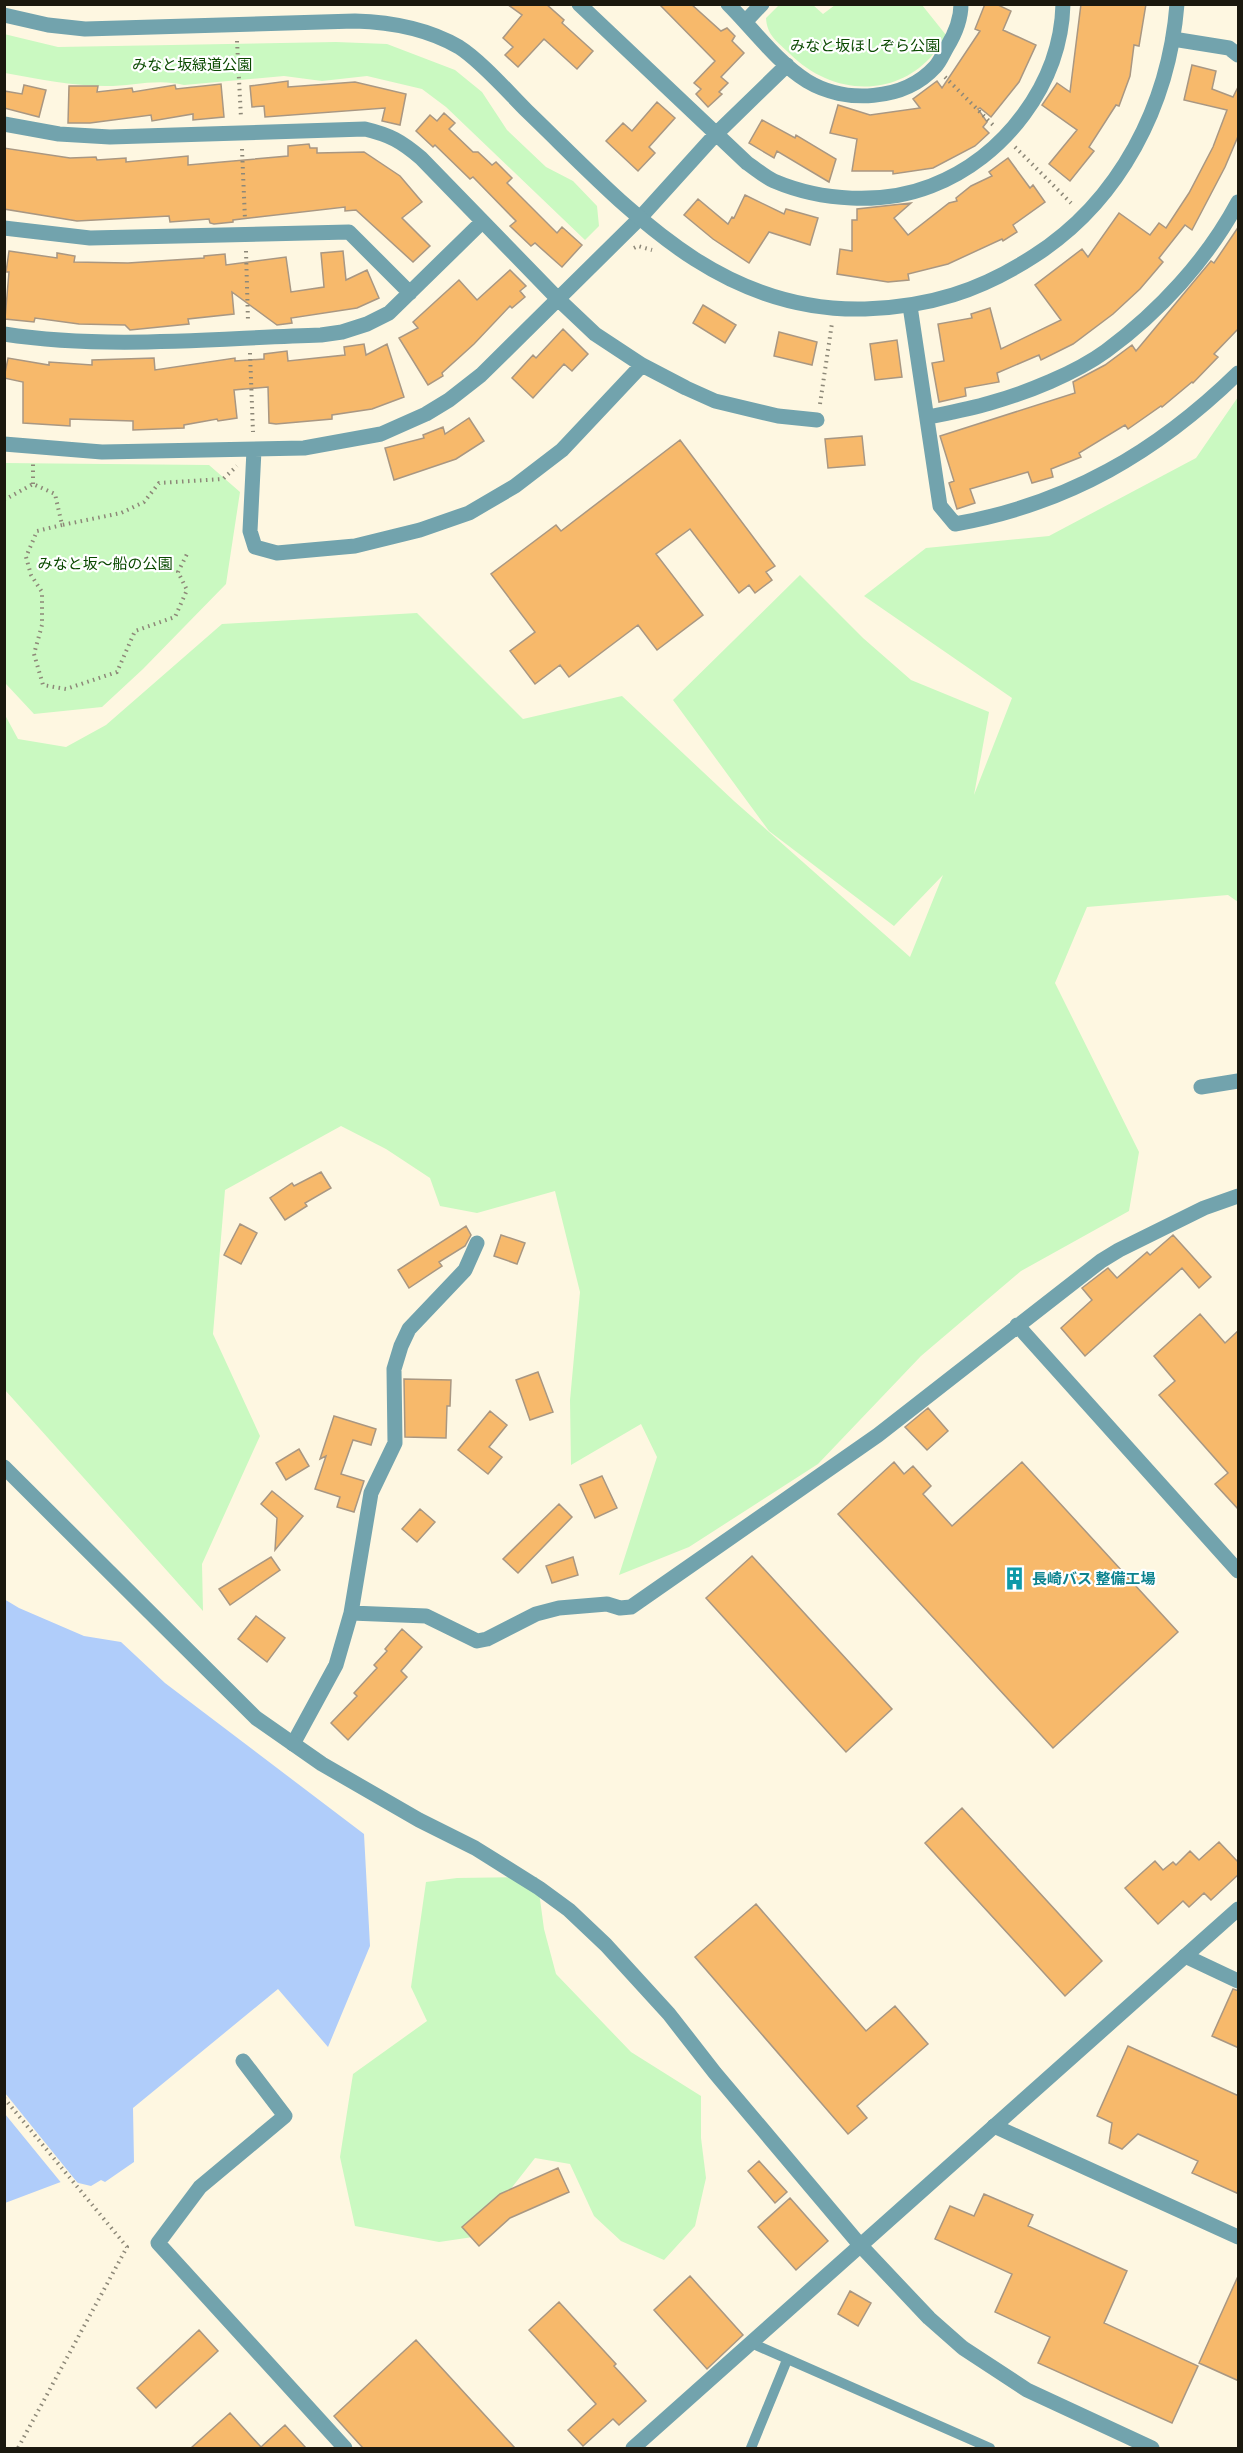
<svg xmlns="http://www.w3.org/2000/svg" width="1243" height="2453" font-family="'DM Sans','Noto Sans JP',sans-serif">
  <rect width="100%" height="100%" fill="#fef7e1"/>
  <path fill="#caf9c1" d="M779,5H813L823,14L835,5H922L946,35C940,43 936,51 930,58C890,100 829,93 790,54C778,42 767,36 766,18Z
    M4,34L58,47L336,42L387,44L455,70L482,92L507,130L546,167L573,181L597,206L599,226L585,240L446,107L422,89L367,76L322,81L284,76L184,85C158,78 133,86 106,86C72,86 38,79 5,73Z
    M1238,397V902L1228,895L1087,907L1055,983L1139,1152L1129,1211L1021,1271L921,1356L818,1464L689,1547L619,1575L657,1457L641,1424L571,1465L570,1400L580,1292L555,1191L477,1213L440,1206L430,1178L386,1149L341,1126L225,1190L213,1334L260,1436L202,1564L203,1611L5,1390V715L18,739L66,747L106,725L222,624L417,613L523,719L622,696L734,801L910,957L943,875L894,926L769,831L673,700L800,575L863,638L911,680L989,712L974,795L1012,698L864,596L926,548L1049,536L1196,458Z
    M4,463L209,465L240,492L226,584L143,669L102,707L34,714L6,684Z
    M537,1877L544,1929L556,1974L631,2052L701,2096V2138L706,2178L695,2226L664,2260L621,2241L594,2216L570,2164L535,2158L473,2237L439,2242L355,2226L340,2157L353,2074L427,2021L411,1987L426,1882L457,1878Z"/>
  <path fill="#b0cdfa" d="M4,1599L19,1608L84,1636L121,1642L165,1683L364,1834L370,1946L328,2047L278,1989L133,2108L134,2162L105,2182L101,2180L91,2186L66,2180L5,2203Z"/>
  <path fill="#fef7e1" d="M5,2093L81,2187L66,2184L63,2185L5,2114Z"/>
  <path fill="#f7b96b" stroke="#a99782" stroke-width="1.5" d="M507,4H546L564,20L562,23L593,51L577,69L544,39L518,67L505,55L513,47L503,38L522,15Z
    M659,4H691L721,31L727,28L735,36L732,41L744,53L721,77L728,83L719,92L722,94L708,107L696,94L701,89L694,83L715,61Z
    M985,4H996L1011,11L1003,30L1036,45L1019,82L991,117L980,108L978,109L987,122L983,127L989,133L975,146L933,168L893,174V171H852L857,139L830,133L838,105L870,115L920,108L913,99L937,81L942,88L980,31L975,29Z
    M1081,4H1146L1139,46L1134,45L1130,76L1119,106L1116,105L1089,147L1094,151L1070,181L1049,164L1077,130L1042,105L1057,83L1070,92Z
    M1192,65L1216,71L1212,89L1233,97L1239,85V134L1225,167L1192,230L1185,225L1159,258L1163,262L1140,289L1113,314L1073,344L1041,360L1039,355L997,373L999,382L965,388L966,396L939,402L932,363L944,361L938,324L972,318L971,314L990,308L1001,349L1061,320L1035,285L1082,249L1088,257L1119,213L1150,235L1159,223L1166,228L1189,193L1213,147L1227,110L1184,100Z
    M288,81V87L355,82L406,94L400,125L382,121L385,108L265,117L264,106L252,107L250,86Z
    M221,84L224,117L193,120V114L152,121L151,115L90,123H68L69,86H98L97,92L132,88L133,92L175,85L176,89Z
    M24,85L46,90L39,117L4,108V91L22,94Z
    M657,102L675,118L649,147L655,153L638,171L606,141L623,123L632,131Z
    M444,113L455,123L449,129L473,152H478L492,165L496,162L512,178L507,183L557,233L562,227L582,245L562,267L535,243L531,246L510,226L516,221L473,177L470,179L435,145L433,147L416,131L430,115L437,121Z
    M762,120L795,138L796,135L836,159L829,182L777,151L774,158L749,143Z
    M309,144L310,148H317V153L364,152L400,176L422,202L402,218L430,246L413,262L356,210L345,211V207L233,220V222L214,224L210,223L209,219L170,222L169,216L77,221L4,209V148L70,158L96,157L97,160L126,158V162L188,156V165L288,156V146Z
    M1008,158L1030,188L1033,185L1045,202L1013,225L1017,232L1003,241L1002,239L948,264L908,274L909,280L888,282L837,274L840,249L852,251V220H857V209L911,203L894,218L908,235L949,203L957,201L956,198L971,186L992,176L989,172Z
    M745,195L784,214L786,209L818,218L810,245L769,232L749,263L713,239L684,215L698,199L728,224L732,217L734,218Z
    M1239,226V328L1214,354L1218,357L1193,383L1192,382L1162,407L1161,406L1128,429L1125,425L1079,453L1081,457L1051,469L1053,477L1032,483L1028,472L970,489L975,503L957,509L949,483L954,481L940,436L1075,393L1073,382L1105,365L1132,345L1136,351L1211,261L1214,263Z
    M9,251L57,258V253L75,256L74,262L128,263L204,258V256L225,254L226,265L286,257L291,292L324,287L321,253L343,251L346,280L367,270L379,298L357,308L291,318L292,323L277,325L232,292L234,314L188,319L189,324L130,330L125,325L79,324L35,318L34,322L5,319L9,272H6Z
    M510,270L526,286L520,291L525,297L512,308L510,306L474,344L442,373L443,376L428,385L399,338L418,328L413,322L459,280L477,300Z
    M703,305L736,325L725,343L693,323Z
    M563,329L588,354L572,371L564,364L533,398L512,378L533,355L536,358Z
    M779,332L817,342L812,365L774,356Z
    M897,340L902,377L875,380L870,344Z
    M364,344L366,355L387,344L404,397L372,409L332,415V419L276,424L269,423L268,387L234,390L237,418L218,421L217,419L184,425V428L133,430V421L70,419V426L23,423V382L4,378L8,358L49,365V362L92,365V360L154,358L155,370L235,358V361L264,359V354L287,351L288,361L345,355L344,347Z
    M469,418L484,441L456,459L394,480L385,448L424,438L423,435L443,427L445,434Z
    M862,436L865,465L828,468L825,439Z
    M680,440L775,566L766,572L772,580L755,593L749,585L739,593L690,529L656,554L703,615L657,650L638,625L569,677L560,665L535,684L510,651L535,632L491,574L556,525L561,531Z
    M321,1172L331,1188L305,1203L307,1206L285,1220L270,1198L292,1183L294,1186Z
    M240,1224L257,1233L241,1264L224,1255Z
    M466,1226L471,1235L465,1246L439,1262L442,1266L409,1288L398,1270Z
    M501,1235L525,1243L517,1264L494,1256Z
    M1173,1235L1211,1277L1199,1288L1182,1268L1085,1356L1061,1328L1092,1300L1082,1288L1108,1268L1117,1278L1147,1252L1150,1255Z
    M1200,1314L1225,1343L1239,1330V1510L1215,1484L1228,1473L1159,1395L1175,1381L1154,1356Z
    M538,1372L553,1412L530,1420L516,1380Z
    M404,1379L451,1380L450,1406H447L446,1438L405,1437Z
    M928,1408L948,1431L927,1450L905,1427Z
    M490,1411L507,1425L489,1447L502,1457L488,1474L458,1450Z
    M334,1416L376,1429L371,1445L353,1440L341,1474L364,1481L354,1512L337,1507L340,1497L315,1489L326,1456L320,1459Z
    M299,1449L309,1466L286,1480L276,1463Z
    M894,1462L904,1474L913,1466L931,1486L923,1494L952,1526L1022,1462L1178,1632L1053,1748L838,1514Z
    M602,1476L617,1508L595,1518L580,1485Z
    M272,1491L303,1516L275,1550L277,1518L261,1504Z
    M559,1504L572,1517L518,1573L503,1559Z
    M420,1509L435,1522L417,1542L402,1529Z
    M752,1556L892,1709L846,1752L706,1598Z
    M271,1557L280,1570L230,1605L219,1589Z
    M573,1557L578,1575L552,1583L546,1566Z
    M256,1616L285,1638L267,1662L238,1639Z
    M402,1629L422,1647L401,1671L407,1677L348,1740L331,1723L357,1696L354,1693L377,1668L374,1665L387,1651L385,1649Z
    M962,1808L1102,1961L1065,1996L925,1843Z
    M1219,1842L1239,1863V1874L1211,1900L1204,1893L1189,1907L1183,1901L1158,1924L1125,1888L1155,1861L1163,1870L1173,1862L1176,1865L1190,1851L1199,1860Z
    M756,1904L866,2031L895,2006L928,2044L857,2106L867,2118L848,2134L695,1957Z
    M1233,1989L1239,1991V2048L1212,2036Z
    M1128,2046L1239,2096V2194L1192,2173L1198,2161L1138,2134L1122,2149L1109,2143L1112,2123L1097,2116Z
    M759,2161L787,2192L775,2203L748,2171Z
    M558,2168L569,2192L510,2218L479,2246L462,2227L500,2194Z
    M984,2194L1033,2215L1028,2226L1127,2271L1104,2323L1198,2366L1172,2423L1038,2363L1050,2337L995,2312L1012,2274L935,2239L950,2206L974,2216Z
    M790,2198L828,2241L796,2270L758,2227Z
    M1239,2274V2381L1199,2363Z
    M690,2276L743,2335L707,2369L654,2310Z
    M850,2291L871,2303L858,2326L838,2314Z
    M559,2302L616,2364L614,2366L646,2401L619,2425L613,2419L583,2446L568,2430L596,2404L529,2330Z
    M199,2330L218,2351L156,2408L137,2388Z
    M416,2340L515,2448H363L334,2416Z
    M230,2413L261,2447L285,2425L306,2448H191Z"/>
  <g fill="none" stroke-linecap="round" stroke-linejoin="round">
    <path stroke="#8d8878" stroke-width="4" stroke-dasharray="1.5 4.5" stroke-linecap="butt" d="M237,41L241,118
      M945,77L993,125
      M1015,147L1071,203
      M242,149L245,220
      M634,248L638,246L652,250
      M246,251L248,321
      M250,353L253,432
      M820,404L832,323
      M33,484V462
      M4,500L33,484L55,494L62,525L121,513L144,502L159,483L223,479L237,466
      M62,525L37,531L26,557L31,575L42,592V625L34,654L43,685L66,689L117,672L135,631L175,617L187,590L178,572L188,552
      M4,2098L127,2247L18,2448"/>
    <path stroke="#72a3ad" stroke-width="10" d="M751,2343L990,2448
      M751,2448L787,2360"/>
    <path stroke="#72a3ad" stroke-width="15" d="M579,4L747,163C756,169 765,177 774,181C821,201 882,205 931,186C1004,158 1061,84 1063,4
      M728,4C753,29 777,62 807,81C845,104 904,101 935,67C940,62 943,54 947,47C955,34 961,21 961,4
      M745,22L762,4
      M1173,39L1229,48L1238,55
      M4,124L59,134L110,137L365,129C390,135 401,141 421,158L558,299L595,334L642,365L686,388L715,401L778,416L817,420
      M4,228L90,238L349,232L410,293
      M910,306L940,506L955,524C1068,504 1157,452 1238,373
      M4,334C109,350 216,338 321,335L342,332L367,324L389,313L482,222
      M928,417C948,413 970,409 990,403C1026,393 1076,373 1106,351C1159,312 1207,260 1238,202
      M4,444L102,452L304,448L381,434L426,414L449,400L481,375L639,219L715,135L787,65
      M254,450L250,531L255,547L277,553L355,546L420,530L469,513L515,486L562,450L642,365
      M1201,1087L1238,1081
      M1017,1325L1238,1571
      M351,1613L426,1616L477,1641L487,1639L536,1614L559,1608L607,1604L620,1608L631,1607L878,1435L1101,1261L1119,1250L1204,1208L1238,1196
      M293,1744L336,1665L351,1613L371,1493L395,1443L394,1369L401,1346L409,1329L465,1270L477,1243
      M1185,1956L1238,1981
      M243,2061L285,2116L200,2187L158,2243L345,2448
      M994,2126L1238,2237"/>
    <path stroke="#72a3ad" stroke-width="15" d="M4,15L48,25L85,29L355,21C391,22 428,29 459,47C481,61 508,92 527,111C625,205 715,313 865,309C929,307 980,291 1034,256C1120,201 1169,105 1177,4
      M4,1467L256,1718L322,1764L419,1820L475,1848L539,1888L569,1910L606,1945L669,2014L715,2073L860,2245L929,2318L963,2348L1027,2390L1152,2448
      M633,2448L1238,1909"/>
  </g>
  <defs>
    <symbol id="building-bare" viewBox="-9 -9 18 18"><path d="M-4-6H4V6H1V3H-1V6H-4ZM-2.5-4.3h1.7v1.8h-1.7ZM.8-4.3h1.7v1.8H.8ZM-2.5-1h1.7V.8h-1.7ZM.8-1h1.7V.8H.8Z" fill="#0f9aa8" stroke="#fff" stroke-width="2.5" paint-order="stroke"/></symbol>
  </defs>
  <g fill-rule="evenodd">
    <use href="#building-bare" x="998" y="1562" width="33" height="33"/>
  </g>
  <g text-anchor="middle" stroke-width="4.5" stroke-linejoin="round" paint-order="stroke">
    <g font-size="15" fill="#0a4a00" stroke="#fff">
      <text x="865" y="51">みなと坂ほしぞら公園</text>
      <text x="192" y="70">みなと坂緑道公園</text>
      <text x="105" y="569">みなと坂〜船の公園</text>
    </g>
    <g font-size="15" font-weight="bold" fill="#0d838f" stroke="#fff" text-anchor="start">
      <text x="1032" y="1584">長崎バス 整備工場</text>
    </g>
  </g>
  <rect width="1243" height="2453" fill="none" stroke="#1b180e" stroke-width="12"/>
</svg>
